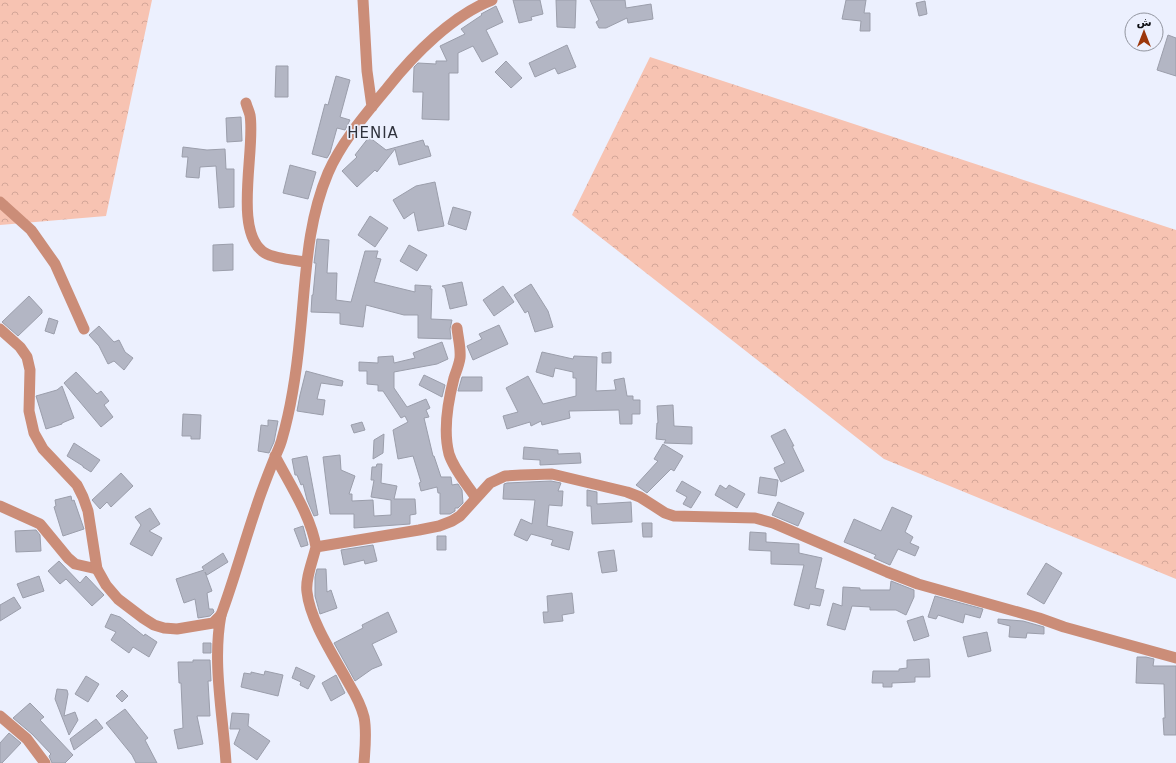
<svg xmlns="http://www.w3.org/2000/svg" width="1176" height="763" font-family="'DejaVu Sans','Noto Naskh Arabic',sans-serif">
  <defs>
    <pattern id="forest-crowns" width="20" height="18" patternUnits="userSpaceOnUse"><rect width="20" height="18" fill="#f7c3b2"/><path d="M2 6a3 3 0 1 1 6 0M12 15a3 3 0 1 1 6 0" fill="none" stroke="#d3a698"/></pattern>
  </defs>
  <rect width="100%" height="100%" fill="#ecf0fe"/>
  <path fill="url(#forest-crowns)" d="M0,0H152L106,216L0,225Z
    M650,57L1176,230V579L884,459L572,215Z"/>
  <path fill="#b3b6c4" stroke="#9b9eab" d="M513,0H540L543,14L531,17L532,20L519,23Z
    M556,0H576L575,28L557,27Z
    M590,0H625L626,8L651,4L653,19L628,23L627,18L606,28H599L596,22L599,20Z
    M846,0H866L864,13H870V31H860L861,21L842,19Z
    M925,1L927,14L919,16L916,3Z
    M496,6L503,22L486,30L498,54L482,62L473,46L458,53V73H449V120L422,119L423,92H413L414,67L418,63L436,64V61H447L440,46L465,34L461,29L482,15L481,14Z
    M1168,35L1176,38V76L1157,70Z
    M567,45L576,67L558,74L555,68L535,77L529,63Z
    M506,61L522,78L511,88L495,72Z
    M276,66H288V97H275Z
    M336,76L350,80L340,117L350,120L345,130L337,128L330,153L327,158L312,154L325,104L328,105Z
    M241,117L242,141L227,142L226,118Z
    M369,137L386,150L423,140L425,146H428L431,156L399,165L395,149L377,172L375,170L357,187L342,171L357,157L355,155Z
    M183,147L207,150L225,149L226,169H234V207L219,208L216,166L200,167L199,178L186,177L188,157H182Z
    M290,165L316,172L308,199L283,193Z
    M435,182L444,226L418,231L414,212L404,219L393,200L416,186Z
    M453,207L471,212L466,230L448,224Z
    M370,216L388,228L375,247L358,235Z
    M317,239L329,240L327,273H337L336,300L351,302L365,251H378L376,258L381,259L374,282L415,292V285L431,286L430,289H432L431,319L452,320L450,329L451,339L418,338V315H404L366,305L363,327L340,324V313L311,312L312,295H313L316,263H314Z
    M233,244V270L213,271V245Z
    M409,245L427,255L417,271L400,261Z
    M462,282L467,305L450,309L445,288L442,286Z
    M531,284L548,311L553,327L535,332L528,311L525,313L514,295Z
    M503,286L514,302L494,316L483,300Z
    M29,296L42,310V313L18,336L2,322Z
    M49,318L58,321L54,334L45,331Z
    M499,325L508,344L473,360L467,346L482,339L479,334Z
    M99,326L114,342L119,340L125,352L133,358L124,370L114,361L108,364L99,346L89,335Z
    M442,342L448,359L437,364L394,372V388L407,407L426,399L430,408L426,410L429,417L424,418L433,456H434L441,477H451L452,485L458,484L462,490L463,503L458,508H455V511L450,514H440V493H438L437,487L421,491L419,483L421,482L413,456L398,459L393,430L408,422L405,416L401,418L383,391H378V385L367,384V371H359V362L378,363V357L393,356L394,363L415,358L413,353Z
    M542,352L573,359L574,356L597,357L596,391L616,390L614,380L624,378L627,396H633V400H640V414H632V424H620L619,410L569,411L570,418L542,425L541,421L531,426L530,422L507,429L503,416L518,412L506,388L528,376L543,404L576,396V378H573V372L555,368L553,377L536,372Z
    M611,352V363H602V353Z
    M306,371L343,381L342,386L321,383L317,399L325,400L323,415L297,411L300,395Z
    M76,372L97,394L101,391L109,401L104,405L113,417L101,427L64,383Z
    M424,375L445,385L442,397L419,385Z
    M462,377H482V391H458Z
    M62,386L74,418L62,423V424L46,429L36,396L57,390Z
    M673,405L674,426L692,427V444L664,443L666,440L656,439L657,423H658L657,406Z
    M183,414L201,415L200,439H191V436H182Z
    M268,420L278,421L274,442L269,453L258,451L261,425L268,426Z
    M362,422L365,430L354,433L351,425Z
    M785,429L794,446H792L804,471L781,482L774,468L785,463L771,436Z
    M384,434L383,453L373,459L374,440Z
    M74,443L100,460L91,472L83,467V466L67,456Z
    M663,444L683,456L674,471L671,469L647,493L636,485L658,461L654,459Z
    M524,447L558,450V454L580,453L581,463L540,465V460L523,459Z
    M340,455L341,470L355,476L349,494H352V501L373,500L374,516L391,515V500L371,497L374,480H371L372,467H376L377,464H382L381,483L397,486L394,499H415L416,514L410,515V524L354,528V514H330L323,457Z
    M307,456L318,515L314,516L307,500L303,484L301,485L297,475H295L292,459Z
    M121,473L133,486L111,507L107,502L100,509L92,500Z
    M760,477L778,480L776,496L758,493Z
    M551,481L561,483L558,491H563L562,506L549,505L547,526L573,532L569,550L551,545L553,540L531,534L527,541L514,535L521,519L532,524L535,500L503,499L504,484L507,483Z
    M682,481L701,492L691,508L683,504L687,497L676,491Z
    M720,485L726,489L729,485L745,494L737,508L715,495Z
    M587,490L597,492V504L631,502L632,522L592,524L591,506H587Z
    M71,496L72,501L74,500L84,529L63,536L54,507L56,506L55,500Z
    M778,502L804,513L798,526L772,515Z
    M892,507L912,516L905,532L913,537L910,543L919,547L915,556L898,549L890,565L874,558L876,555L844,542L854,519L881,531Z
    M150,508L160,524L149,531L162,538L152,556L130,544L141,525L135,517Z
    M642,523H652V537H643Z
    M303,526L308,545L301,547L294,529Z
    M36,530L40,535L41,551L16,552L15,531Z
    M750,532L766,533V542L799,544V553L822,558L815,588L824,590L820,606L810,604L809,609L794,605L804,565L771,564V551L749,550Z
    M437,536H446V550H437Z
    M373,545L377,561L365,564L364,560L344,565L341,550Z
    M614,550L617,571L602,573L598,552Z
    M223,553L228,562L207,575L205,572L212,591L207,593L209,609H213L214,612L210,616L198,618L195,599L184,603L176,579L204,570L202,567Z
    M59,561L80,583L86,576L104,595L92,606L66,579L60,584L48,571Z
    M1046,563L1062,573L1044,604L1027,594Z
    M317,569H326L327,592L331,590L337,608L320,614L315,596V577Z
    M39,576L44,591L23,598L17,584Z
    M891,581L914,590V597L906,615L896,610H870V607L852,606L845,630L827,625L833,603L842,606L843,587L860,588V590H890Z
    M572,593L574,613L562,615L563,621L544,623L543,612H548L547,596Z
    M935,596L983,609L980,618L965,614L963,623L938,615L936,619L928,617Z
    M14,597L21,608L0,621V605Z
    M388,612L397,632L372,644L382,665L372,669L355,681L334,643L363,628L362,625Z
    M111,614L120,617L144,636L145,634L157,642L149,657L133,647L129,653L111,640L116,632L105,627Z
    M923,616L929,636L914,641L907,621Z
    M998,619L1023,621L1044,627V634L1027,633L1026,638L1009,637L1010,626L998,623Z
    M987,632L991,651L968,657L963,637Z
    M203,643H211V653H203Z
    M1137,657H1146L1154,659L1153,666H1176V735H1164L1163,718H1165L1164,684L1136,683Z
    M929,659L930,677H915V682L892,683V687H883V683H872L873,671H899V669L907,668V660Z
    M193,660H210L211,681H208L210,716H197L203,744L178,749L174,730L183,728L181,683H179L178,662H193Z
    M296,667L315,676L308,689L300,685L301,682L292,678Z
    M265,671L283,675L278,696L241,687L244,673L251,674V672L264,675Z
    M336,675L345,693L331,701L322,683Z
    M86,676L99,684L88,702L75,694Z
    M57,689L67,690L68,694L64,716L75,712L78,720L69,735L55,699Z
    M122,690L128,696L122,702L116,696Z
    M30,703L44,717L40,720L73,755L65,763H52L49,756L51,754L32,734L13,718Z
    M125,709L148,738L145,740L157,763H136L132,755L106,723Z
    M232,713L249,714L248,726L270,741L257,760L234,744L240,729H230Z
    M96,719L103,728L74,750L70,739Z
    M9,733L21,743L2,763H0V743Z"/>
  <g fill="none" stroke-linecap="round" stroke-linejoin="round">
    <path stroke="#cb8d78" stroke-width="11" d="M363,0L367,71L372,107
      M246,103C247,107 249,111 250,115C256,149 232,233 265,253C275,259 294,260 306,262
      M0,202L31,230L55,264L84,329
      M457,328C458,338 461,348 460,358C459,365 456,372 454,378C448,401 443,431 449,454C454,470 467,484 476,498
      M275,456C290,485 311,516 316,547
      M0,506L40,524L68,558L75,564L97,569
      M221,615C234,580 244,543 256,508C261,492 267,477 273,462C276,454 280,447 282,439C291,408 297,367 300,335C306,279 306,225 328,173C342,141 366,114 388,87C414,54 453,15 492,0
      M0,716L27,739L45,763
      M364,763C365,748 367,732 364,717C361,705 355,694 349,684C335,658 310,621 307,592C305,579 313,560 316,547L419,530L439,526L452,521L460,516L490,483L505,476L521,475L552,474L627,492L640,497L665,513L674,516L755,518L773,523L887,572L918,584L1039,618L1064,627L1176,658"/>
    <path stroke="#cb8d78" stroke-width="11" d="M0,329L20,347L27,357L30,370L29,411L34,433L43,449L77,485L83,497L88,511L97,569L106,585L118,599L143,618L154,625L164,628L177,629L213,623L221,615
      M221,615C212,663 223,714 226,763"/>
  </g>
  <g text-anchor="middle" stroke-width="3.5" stroke-linejoin="round" paint-order="stroke">
    <g font-size="15" letter-spacing="1" fill="#2f323c" stroke="#ecf0fe">
      <text x="373" y="138">HENIA</text>
    </g>
  </g>
  <g transform="translate(1144 32)"><circle r="19" fill="#ecf0fe" stroke="#92959f"/>
  <path d="M0-3L7 15L0 10L-7 15Z" fill="#9c370c"/>
  <text y="-6" font-size="11" font-weight="bold" text-anchor="middle" fill="#0c0d11">ش</text>
  </g>
</svg>
